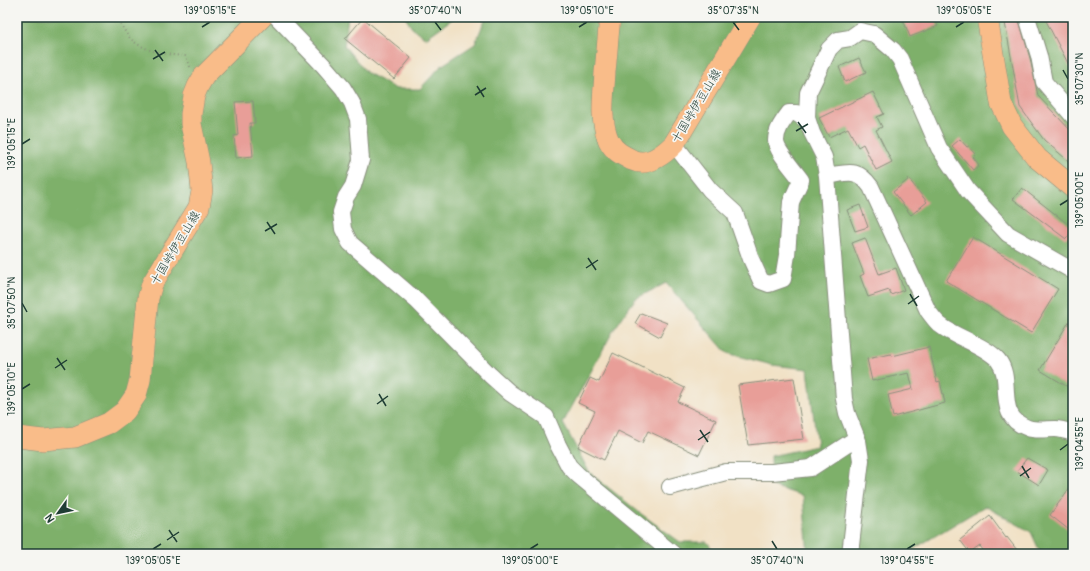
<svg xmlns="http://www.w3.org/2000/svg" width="1090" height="571" font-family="Pangolin,'Klee One',sans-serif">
  <rect width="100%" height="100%" fill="#f6f6f2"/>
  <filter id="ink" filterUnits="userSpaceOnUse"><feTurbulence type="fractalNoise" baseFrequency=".025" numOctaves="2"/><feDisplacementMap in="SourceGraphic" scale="8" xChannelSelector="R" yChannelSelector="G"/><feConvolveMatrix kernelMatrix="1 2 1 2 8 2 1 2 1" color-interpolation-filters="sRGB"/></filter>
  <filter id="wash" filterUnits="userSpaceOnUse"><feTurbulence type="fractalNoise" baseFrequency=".012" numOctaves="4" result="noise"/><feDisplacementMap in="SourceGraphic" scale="16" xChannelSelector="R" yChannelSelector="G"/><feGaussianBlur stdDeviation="0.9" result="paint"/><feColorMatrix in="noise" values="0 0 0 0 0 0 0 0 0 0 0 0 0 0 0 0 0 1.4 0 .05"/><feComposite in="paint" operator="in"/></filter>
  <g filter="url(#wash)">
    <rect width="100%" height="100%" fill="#f1e1c5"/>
    <path fill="#7eb06b" stroke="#4e7650" d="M17,17H348L344,46L367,73L396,89H420L441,66L475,44L486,17H1073V554H1041L1031,532L985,506L905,554H808L803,496L772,486L771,456L817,446L808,369L772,365L727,353L666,283L635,299L613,331L563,423L589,472L640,513L680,542H707L716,554H17Z
      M405,17H455L426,38L412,28Z"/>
    <g id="blocks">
      <path fill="#e89e98" d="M902,17H934L938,26L910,37Z
        M1004,17H1018L1030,58L1038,96L1073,133V165L1044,140L1020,107Z
        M1044,17H1073V73Z
        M363,18L411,58L394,79L345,39Z
        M859,58L866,72L845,82L839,67Z
        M873,92L884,114L877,117L882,127L876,130L892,162L876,170L863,144L858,147L848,128L829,137L819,118Z
        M253,101L255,123H250L253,156L236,158L234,136L238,135L235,102Z
        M960,139L967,147L969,146L976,154L973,157L979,165L973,170L952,146Z
        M909,179L927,202L911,215L893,192Z
        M1022,188L1073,228V231L1066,239L1013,199Z
        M860,205L868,227L855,231L847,210Z
        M973,237L1058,289L1031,333L946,281Z
        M865,238L879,274L896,268L904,290L891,295L889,290L868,297L860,276L864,274L852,243Z
        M641,313L667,323L660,337L635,323Z
        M1073,315V390L1040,370Z
        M929,347L937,382L940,381L945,403L893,417L888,395L913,389L909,373L872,381L867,359L891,354L892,356Z
        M613,353L685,388L678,402L716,420L699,455L648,431L642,443L618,431L604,460L578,447L595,411L578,403L590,378L599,382Z
        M794,378L804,439L748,445L738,385Z
        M1027,458L1048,470L1039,485L1017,471Z
        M1073,483V533L1050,515Z
        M990,516L1006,538L1007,537L1020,554H986L980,546L970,553L960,540Z"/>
    </g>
  </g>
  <g filter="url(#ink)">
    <use href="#blocks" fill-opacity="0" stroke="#888f7c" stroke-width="1"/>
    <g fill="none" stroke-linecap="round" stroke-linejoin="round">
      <defs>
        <path id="minor" d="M277,17L324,66L343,88L352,103L358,119L361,160L353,186L346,197L341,212L343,229L350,243L417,301L490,375L510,393L546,417L558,445L569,466L578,475L673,554
          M1027,17L1039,56L1044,82L1073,116
          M674,144L710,190L735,213L751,259L761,281L769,284L783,279L787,255L791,202L801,180C795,171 776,151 776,141C776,130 783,121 789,113H796L808,121
          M827,176C848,173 857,167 871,187L928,311C932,316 936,322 940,325C956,338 985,345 998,360C1015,381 993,416 1028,428C1036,431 1046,429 1055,429C1061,429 1067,431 1073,433
          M670,487L726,472H772L811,468L857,438
          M850,554L861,460L858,441L847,413L844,399L827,176L824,157L812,133L807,118L808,93L829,49L838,40L850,38L860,31L874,34L893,50L900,59L939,148L968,191L1008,234L1073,271"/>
        <path id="major" d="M610,17C608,35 607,53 605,72C604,94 599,120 609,141C614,151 622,155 632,160C647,167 663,155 674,144L750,17
          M987,17L1001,103L1012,126L1037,158L1073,188
          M17,437L43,440L75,437L109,423L125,411L136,395L140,380L148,298L152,284L199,207L202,191L199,162L191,124V114L194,96L198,86L204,76L262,17"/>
      </defs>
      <use href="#minor" stroke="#888f7c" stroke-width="18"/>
      <use href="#major" stroke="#888f7c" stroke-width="22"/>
      <path stroke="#888f7c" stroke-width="2" stroke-dasharray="1 3" stroke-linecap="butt" d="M116,17C120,23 124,30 128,36C141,51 166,55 186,56L191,69"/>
      <use href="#minor" stroke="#fff" stroke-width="16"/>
      <use href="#major" stroke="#f9bc89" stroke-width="21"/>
    </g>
  </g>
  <path fill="none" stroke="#1f3d34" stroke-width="1.5" d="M435,22L441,30M733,22L739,30M202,27L210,22M579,27L587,22M956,27L964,22M155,50L163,61M153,59L165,52M1063,70L1068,79M477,86L484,97M475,95L486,88M798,122L806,133M796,131L808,124M22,144L30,139M1060,205L1068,200M267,222L275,234M265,231L277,224M588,258L596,270M586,268L598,260M910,294L917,306M22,303L27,312M908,304L919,296M57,358L65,370M55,368L67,360M22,389L30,384M379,394L386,406M377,404L388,396M700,430L708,442M698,440L710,432M1060,450L1068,444M1022,466L1029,478M1020,476L1031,468M169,530L177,542M167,540L179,532M772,541L777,549M153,549L161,544M530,549L538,544M907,549L915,544"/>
  <g text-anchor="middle" stroke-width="3.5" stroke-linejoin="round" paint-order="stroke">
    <g font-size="12" fill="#1f3d34" stroke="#f6f6f2">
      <text transform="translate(696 106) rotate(-59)" y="4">十国峠伊豆山線</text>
      <text transform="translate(175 248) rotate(-59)" y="4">十国峠伊豆山線</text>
    </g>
  </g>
  <rect width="1090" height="571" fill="none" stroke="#f6f6f2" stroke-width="44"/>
  <g transform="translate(58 513) rotate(237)" stroke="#f6f6f2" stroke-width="3" paint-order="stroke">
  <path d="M0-3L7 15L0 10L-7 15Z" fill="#1f3d34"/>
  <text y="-6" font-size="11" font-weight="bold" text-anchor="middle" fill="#1f3d34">N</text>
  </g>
  <rect x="22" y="22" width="1046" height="527" fill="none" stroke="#1f3d34" stroke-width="1.5"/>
  <g font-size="10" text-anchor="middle" fill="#1f3d34">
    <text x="210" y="14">139°05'15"E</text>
    <text x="435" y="14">35°07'40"N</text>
    <text x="587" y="14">139°05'10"E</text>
    <text x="733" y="14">35°07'35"N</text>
    <text x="964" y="14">139°05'05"E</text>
    <text transform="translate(1079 79) rotate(-90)" y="4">35°07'30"N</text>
    <text transform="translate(11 144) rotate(-90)" y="4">139°05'15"E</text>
    <text transform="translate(1079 200) rotate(-90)" y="4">139°05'00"E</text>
    <text transform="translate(11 303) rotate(-90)" y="4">35°07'50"N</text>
    <text transform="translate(11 389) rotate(-90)" y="4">139°05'10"E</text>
    <text transform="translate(1079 444) rotate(-90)" y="4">139°04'55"E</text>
    <text x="153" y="564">139°05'05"E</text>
    <text x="530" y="564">139°05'00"E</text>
    <text x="777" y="564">35°07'40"N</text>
    <text x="907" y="564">139°04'55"E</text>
  </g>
</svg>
